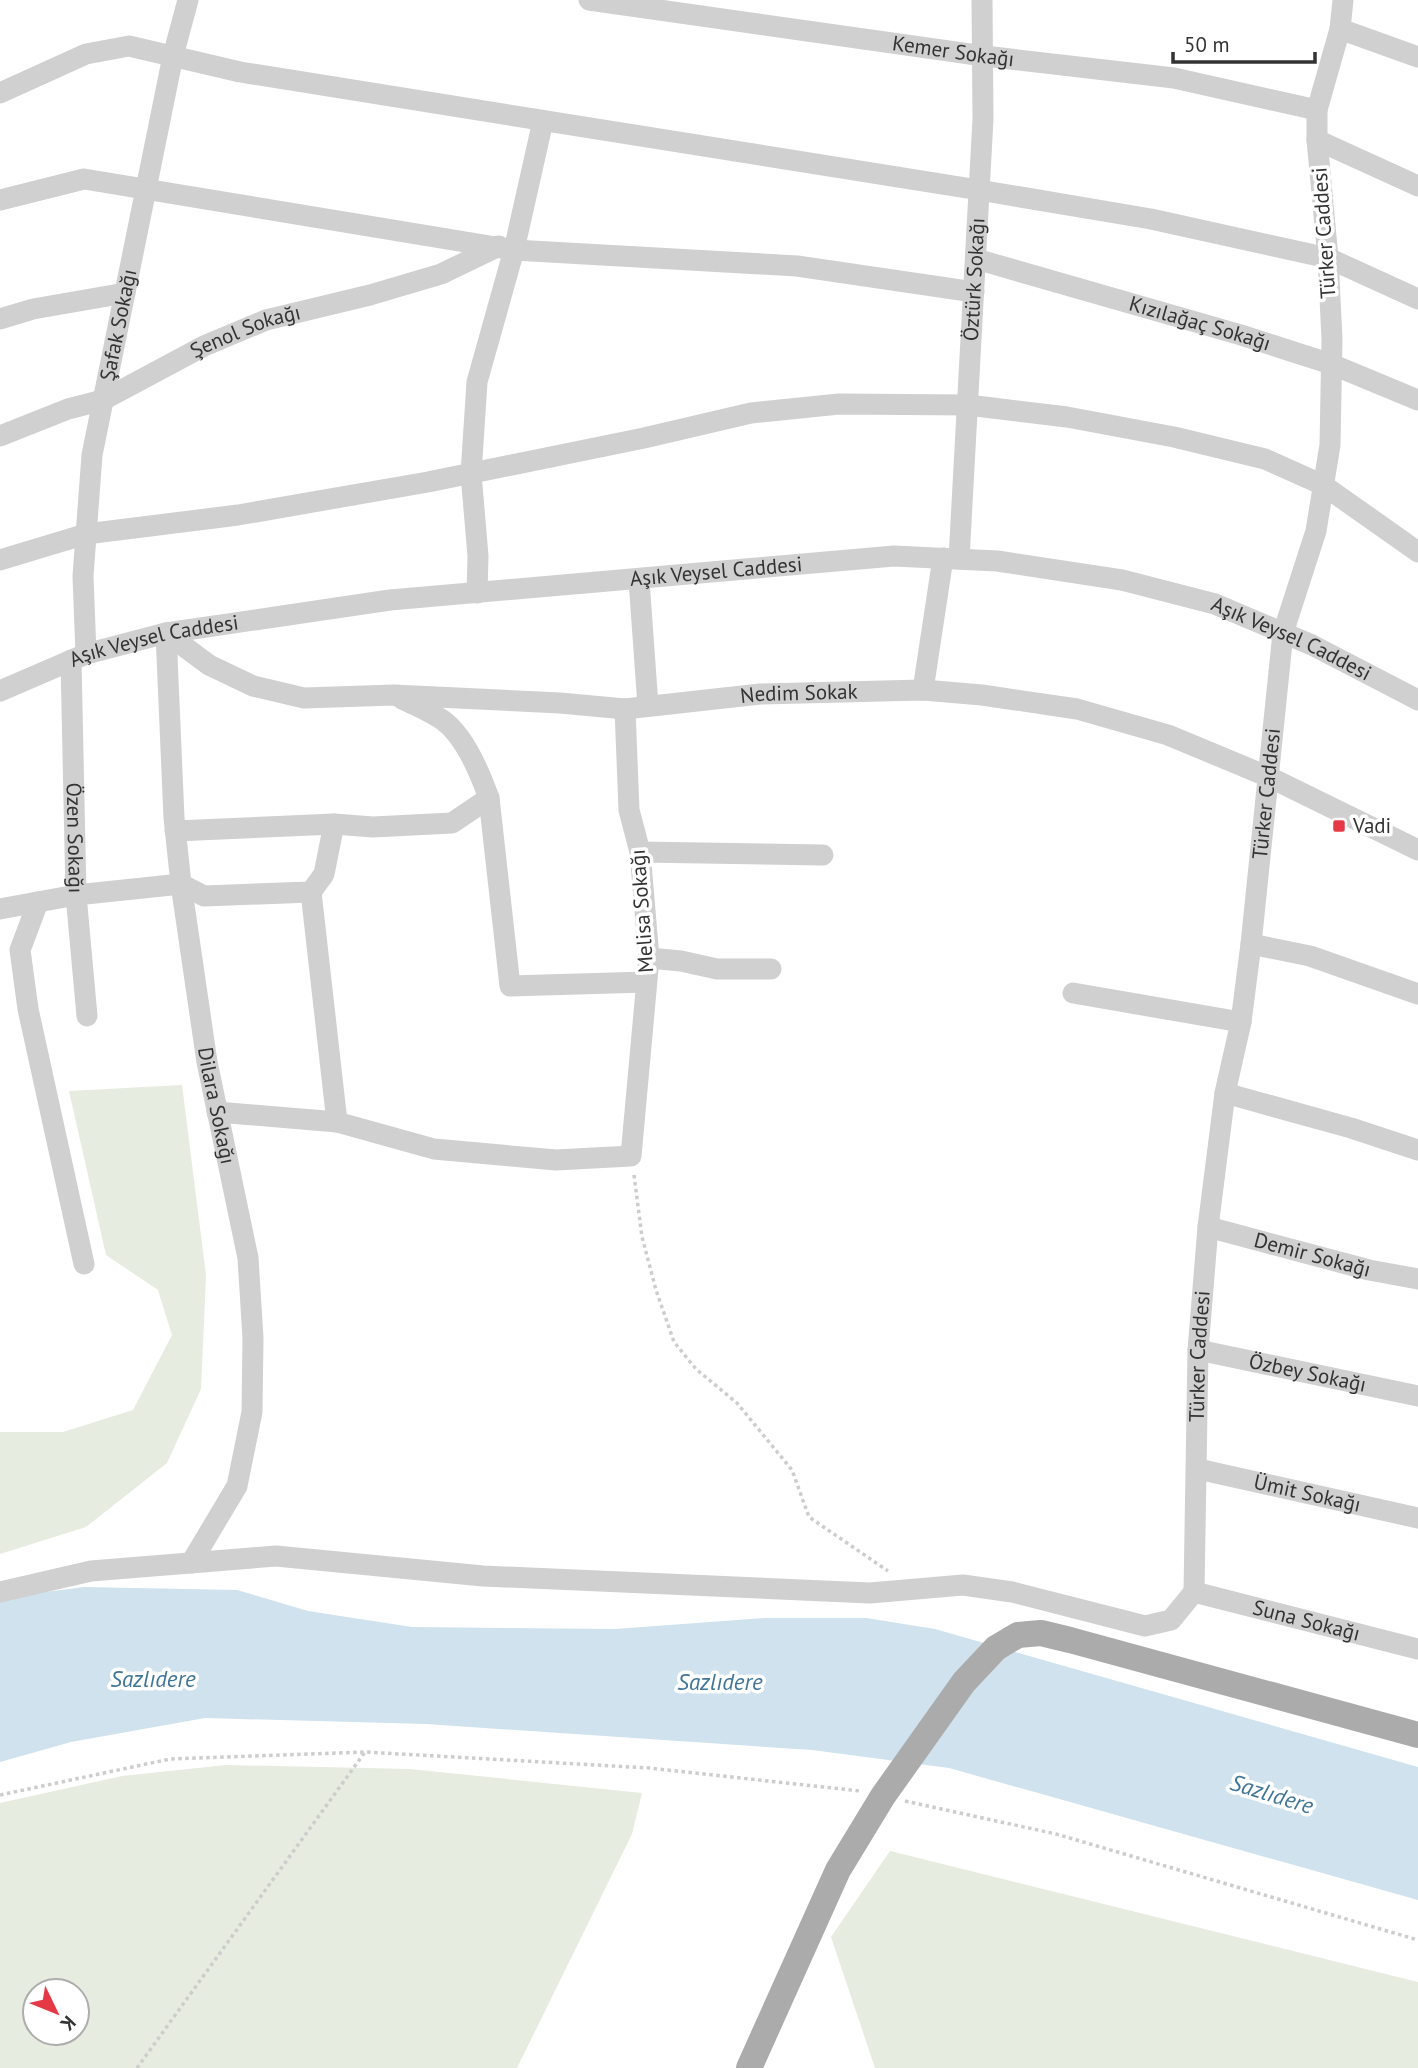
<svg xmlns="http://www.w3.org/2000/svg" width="1418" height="2068" font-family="'PT Sans',sans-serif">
  <rect width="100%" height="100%" fill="#fff"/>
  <path fill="#e6ecdf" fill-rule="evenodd" d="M182,1085L206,1275L201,1389L167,1463L86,1527L0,1554V1432H63L133,1410L172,1335L158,1290L106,1255L69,1091Z
    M226,1765L410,1769L642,1793L632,1834L517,2068H0V1803L122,1776ZM35,1991H77V2033H35Z
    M890,1851L1418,1982V2068H875L831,1937Z"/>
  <path fill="#cfe2ee" d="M84,1587L237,1590L308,1611L412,1627L615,1629L765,1618H866L935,1629L1418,1767V1900L949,1768L812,1750L426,1724L205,1718L71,1742L0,1762V1598Z"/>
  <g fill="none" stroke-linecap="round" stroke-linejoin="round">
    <path stroke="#cdcdcd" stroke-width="3.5" stroke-dasharray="3.5 3.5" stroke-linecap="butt" d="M634,1175L642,1237L656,1290L674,1342L696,1369L737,1403L792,1470L809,1517L888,1571
      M0,1795L170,1759L365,1752L649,1768L860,1791
      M905,1801L1056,1834L1418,1940
      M137,2068L365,1752"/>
    <g stroke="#d0d0d0" stroke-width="21">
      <path id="s1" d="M589,0L984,56L1174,78L1317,110"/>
      <path d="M1340,29L1418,57"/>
      <path d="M0,93L86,54L129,46L240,72L979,190L1151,219L1328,258L1418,299"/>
      <path d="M1317,140L1418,186"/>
      <path d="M0,200L84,179L514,250L797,266L974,292"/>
      <path id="s2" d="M976,259L1241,335L1331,364L1418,400"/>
      <path d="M0,319L33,309L125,293"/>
      <path id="s3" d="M0,436L68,409L103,400L204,346L266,320L370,295L441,274L499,246"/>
      <path id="s4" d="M959,559L983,119L982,0"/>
      <path d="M0,560L86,534L238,515L428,482L644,438L751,413L839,404L968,405L1067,417L1174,437L1265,459L1323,485L1418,552"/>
      <path d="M639,580L648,706"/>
      <path d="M477,593L478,556L471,474L477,382L514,250L543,121"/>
      <path id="s5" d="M166,633L209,665L253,686L304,698L394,695L560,703L625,709L760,694L923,690L982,695L1077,709L1168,735L1269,777L1418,850"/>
      <path id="s6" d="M166,633L174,818L181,884L207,1062L248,1258L253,1338L252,1412L237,1486L191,1563"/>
      <path id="s7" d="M86,654L83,576L92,455L173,56L188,0"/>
      <path id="s8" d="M71,660L76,895L87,1016"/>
      <path d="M923,690L943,558"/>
      <path id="s9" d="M0,691L86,654L166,633L390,600L894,556L997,561L1122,580L1215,604L1312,645L1418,700"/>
      <path d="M402,699C415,705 429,711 441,719C464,734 480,773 489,798L510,986L646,982"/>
      <path d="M334,824L324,874L311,892L337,1122"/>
      <path d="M175,831L334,824L373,827L452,823L489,798"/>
      <path d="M640,852L823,855"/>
      <path d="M38,902L20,950L28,1009L84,1264"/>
      <path d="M0,909L76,895L181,884L204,896L311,892"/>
      <path d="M1251,944L1310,956L1418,994"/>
      <path d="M649,958L681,961L717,969H771"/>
      <path d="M1073,993L1241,1022"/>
      <path d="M1225,1093L1351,1128L1418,1150"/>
      <path d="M217,1112L337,1122L434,1149L556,1160L631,1156L649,958L640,852L629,810L625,709"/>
      <path id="s10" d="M1208,1227L1369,1270L1418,1279"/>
      <path id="s11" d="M1198,1350L1418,1396"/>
      <path id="s12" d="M1198,1469L1418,1518"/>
      <path d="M0,1592L91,1571L276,1556L483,1576L870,1593L963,1585L1012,1592L1145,1626L1171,1620L1194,1592"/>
      <path id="s13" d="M1194,1592L1198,1350L1208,1227L1225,1093L1241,1022L1251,944L1283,633L1316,531L1330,445L1332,339L1328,258L1317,140V110L1340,29L1343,0"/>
      <path id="s14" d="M1194,1592L1418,1649"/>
    </g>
    <path stroke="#ababab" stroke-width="26" d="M749,2068L838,1870L883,1796L964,1682L996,1648L1018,1635L1041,1633L1070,1640L1418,1735"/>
  </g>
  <rect fill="#e63946" stroke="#fff" stroke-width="2.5" x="1332" y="819" width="14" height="14" rx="3.5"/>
  <g text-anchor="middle" stroke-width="7" stroke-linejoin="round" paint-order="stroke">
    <g font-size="21" fill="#333" stroke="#fff">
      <text dy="7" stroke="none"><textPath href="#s1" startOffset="368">Kemer Sokağı</textPath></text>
      <text transform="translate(1324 233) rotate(-94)" y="7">Türker Caddesi</text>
      <text dy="7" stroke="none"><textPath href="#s4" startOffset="280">Öztürk Sokağı</textPath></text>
      <text dy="7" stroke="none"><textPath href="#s2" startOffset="233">Kızılağaç Sokağı</textPath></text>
      <text dy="7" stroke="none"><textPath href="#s7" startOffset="332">Şafak Sokağı</textPath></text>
      <text dy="7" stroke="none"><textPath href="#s3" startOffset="268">Şenol Sokağı</textPath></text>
      <text dy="7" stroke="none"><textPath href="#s9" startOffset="730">Aşık Veysel Caddesi</textPath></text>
      <text dy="7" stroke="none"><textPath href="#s9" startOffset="1318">Aşık Veysel Caddesi</textPath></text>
      <text dy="7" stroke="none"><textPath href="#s9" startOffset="163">Aşık Veysel Caddesi</textPath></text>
      <text dy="7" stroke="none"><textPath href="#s5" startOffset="651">Nedim Sokak</textPath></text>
      <text dy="7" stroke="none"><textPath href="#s13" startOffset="803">Türker Caddesi</textPath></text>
      <text dy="7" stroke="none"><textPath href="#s8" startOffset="178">Özen Sokağı</textPath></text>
      <text transform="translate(642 911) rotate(-94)" y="7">Melisa Sokağı</text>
      <text dy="7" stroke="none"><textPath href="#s6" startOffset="476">Dilara Sokağı</textPath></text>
      <text dy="7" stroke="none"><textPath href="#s10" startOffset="108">Demir Sokağı</textPath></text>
      <text dy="7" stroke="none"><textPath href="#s13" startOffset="236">Türker Caddesi</textPath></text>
      <text dy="7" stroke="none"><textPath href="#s11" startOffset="112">Özbey Sokağı</textPath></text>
      <text dy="7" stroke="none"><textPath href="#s12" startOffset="112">Ümit Sokağı</textPath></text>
      <text dy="7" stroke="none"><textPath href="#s14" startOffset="116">Suna Sokağı</textPath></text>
    </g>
    <g font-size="21" fill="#333" stroke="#fff" text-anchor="start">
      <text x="1353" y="833">Vadi</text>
    </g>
    <g font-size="23" font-style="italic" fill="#3f7597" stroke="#fff">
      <text x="153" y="1687">Sazlıdere</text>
      <text x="720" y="1690">Sazlıdere</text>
      <text transform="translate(1272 1794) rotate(17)" y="8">Sazlıdere</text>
    </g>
  </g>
  <g transform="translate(56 2012) rotate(133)"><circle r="33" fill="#ffffff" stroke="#adadad" stroke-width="2"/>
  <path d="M0-5L12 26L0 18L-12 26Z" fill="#e63946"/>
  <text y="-10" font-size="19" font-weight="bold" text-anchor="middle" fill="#333333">K</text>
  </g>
  <path d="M1173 52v10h142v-10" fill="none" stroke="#333333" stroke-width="3.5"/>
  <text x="1184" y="52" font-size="21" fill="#333333" stroke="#ffffff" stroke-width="5" paint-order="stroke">50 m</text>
</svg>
